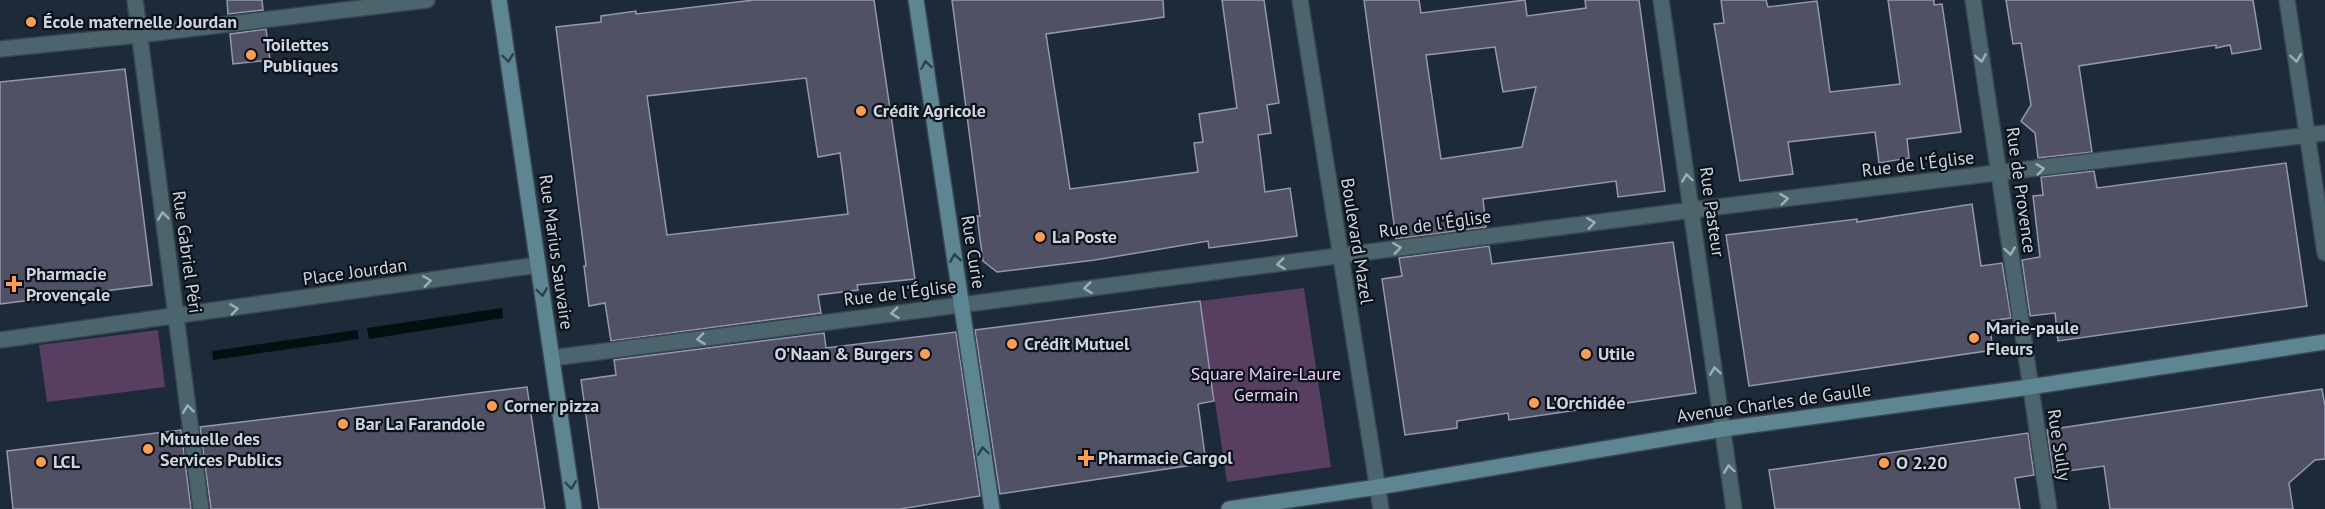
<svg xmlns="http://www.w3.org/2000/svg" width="2325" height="509" font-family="'PT Sans',sans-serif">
  <rect width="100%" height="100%" fill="#1c2a39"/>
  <path fill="#583f61" d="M1304,288L1331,467L1227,482L1200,301Z
    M158,330L165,387L47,402L39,345Z"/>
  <path fill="#00110f" d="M502,308L503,318L369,339L367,328Z
    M357,330L359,339L213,360L212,351Z"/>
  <path fill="#515166" stroke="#9697ae" stroke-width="1.5" fill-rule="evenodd" d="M227,0H262L263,10L228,14Z
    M754,0H874L915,279L857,285L858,290L818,295L821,313L611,341L605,303L589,306L584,266H586L556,27L601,22V16L636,11V14ZM806,78L818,157L840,153L848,214L667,235L647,96Z
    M952,0H1163L1164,17L1046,34L1070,189L1198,172L1194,143L1203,142L1199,114L1237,108L1222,0H1264L1279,103L1267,105L1271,133L1258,135L1265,192L1290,188L1297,236L1209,248L1208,241L1095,260L997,272L983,261L977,216H980Z
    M1364,0H1419L1421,13L1525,0L1527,16L1586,8L1585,0H1639L1665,191L1618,197L1616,181L1483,199L1486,227L1396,239ZM1495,47L1503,92L1536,87L1522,147L1441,159L1426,55Z
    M1721,0H1766L1768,7L1817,1L1830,92L1900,84L1888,0H1934V5L1942,4L1961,132L1907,139L1909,158L1879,163L1875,132L1788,142L1793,174L1740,181L1714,24L1724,23Z
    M2006,0H2253L2261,49L2232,54L2230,45L2216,48V45L2079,66L2092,152L2038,158L2035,133L2021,121L2031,105L2021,43L2013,44Z
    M266,29L270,60L233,64L230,34Z
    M125,69L152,285L0,304V82Z
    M2286,163L2307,306L2058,341L2055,313L2030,316L2022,260L2040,257L2033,196L2043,195L2041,177L2094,171L2097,188Z
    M1972,204L1981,266L2002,263L2011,318L1989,321L1993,350L1749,386L1726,235L1857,219V222Z
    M1673,242L1696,393L1509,420L1508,413L1457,421V428L1405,435L1382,279L1402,276L1399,258L1489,246L1492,264Z
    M1200,301L1214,401L1198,404L1206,463L1000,494L975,330Z
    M956,332L980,496L900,509H599L581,380L616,375L614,360L824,333L826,348Z
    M527,387L545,509H211L200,427Z
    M2322,389L2325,406V459L2315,460L2289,483L2293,509H2110L2104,466L2053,473L2047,430Z
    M181,430L191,509H13L7,451Z
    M2028,433L2034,475L2015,478L2020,509H1775L1769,470Z"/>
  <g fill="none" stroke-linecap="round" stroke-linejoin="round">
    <defs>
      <path id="street" d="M135,0L201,509
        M1300,0L1381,509
        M1661,0L1734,509
        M1973,0L2049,509
        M2287,0L2325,253
        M0,49L139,35L427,0
        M0,340L538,265
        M552,358L1692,210L2325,133"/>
      <path id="secondary" d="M499,0L574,509
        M916,0L992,509
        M1229,509L1378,487L1723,429L2030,387L2325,342"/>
    </defs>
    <use href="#street" stroke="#384654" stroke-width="18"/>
    <use href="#secondary" stroke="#384654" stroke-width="18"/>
    <use href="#street" stroke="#4c656c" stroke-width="15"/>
    <use href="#secondary" stroke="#5e8692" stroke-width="15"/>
  </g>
  <defs><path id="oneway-chevron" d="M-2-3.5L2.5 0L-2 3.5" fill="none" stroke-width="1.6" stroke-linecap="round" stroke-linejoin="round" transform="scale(1.5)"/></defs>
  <g stroke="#2d4049">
    <use href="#oneway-chevron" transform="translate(508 58) rotate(82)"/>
    <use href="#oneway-chevron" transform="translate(926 65) rotate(-99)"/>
    <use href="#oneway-chevron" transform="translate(955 258) rotate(-99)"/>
    <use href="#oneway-chevron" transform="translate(542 292) rotate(82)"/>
    <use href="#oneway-chevron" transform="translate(983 451) rotate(-98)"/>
    <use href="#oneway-chevron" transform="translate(571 485) rotate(82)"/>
  </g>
  <g stroke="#a0aeb7">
    <use href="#oneway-chevron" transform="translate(1981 58) rotate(81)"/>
    <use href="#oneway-chevron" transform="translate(2296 58) rotate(82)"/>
    <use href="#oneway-chevron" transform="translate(2040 169) rotate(-7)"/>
    <use href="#oneway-chevron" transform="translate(1687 178) rotate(-98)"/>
    <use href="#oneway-chevron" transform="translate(1784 199) rotate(-7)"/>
    <use href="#oneway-chevron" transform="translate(163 216) rotate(-97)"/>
    <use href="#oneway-chevron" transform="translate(1591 223) rotate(-8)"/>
    <use href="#oneway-chevron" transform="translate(1397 248) rotate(-8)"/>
    <use href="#oneway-chevron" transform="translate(2010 251) rotate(82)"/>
    <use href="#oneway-chevron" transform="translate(1281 264) rotate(173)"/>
    <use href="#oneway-chevron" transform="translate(427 281) rotate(-8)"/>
    <use href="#oneway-chevron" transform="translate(1088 288) rotate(173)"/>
    <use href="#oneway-chevron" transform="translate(234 309) rotate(-8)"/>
    <use href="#oneway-chevron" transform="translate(895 313) rotate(173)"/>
    <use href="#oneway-chevron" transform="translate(701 339) rotate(173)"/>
    <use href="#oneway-chevron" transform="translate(1715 371) rotate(-98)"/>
    <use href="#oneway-chevron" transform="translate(188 409) rotate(-97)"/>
    <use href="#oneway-chevron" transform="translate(1729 469) rotate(-98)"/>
  </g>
  <g fill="#fd9d54" stroke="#0c1219" stroke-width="2">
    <circle cx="31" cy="22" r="6"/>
    <circle cx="251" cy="55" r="6"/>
    <circle cx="861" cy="111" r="6"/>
    <circle cx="1040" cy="237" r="6"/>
    <path d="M11 275h6v6h6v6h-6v6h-6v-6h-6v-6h6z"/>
    <circle cx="1974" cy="338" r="6"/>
    <circle cx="1012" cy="344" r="6"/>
    <circle cx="925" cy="354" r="6"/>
    <circle cx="1586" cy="354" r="6"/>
    <circle cx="1534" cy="403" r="6"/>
    <circle cx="492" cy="406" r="6"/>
    <circle cx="343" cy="424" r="6"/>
    <circle cx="148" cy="449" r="6"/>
    <path d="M1083 449h6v6h6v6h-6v6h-6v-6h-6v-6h6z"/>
    <circle cx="41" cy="462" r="6"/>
    <circle cx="1884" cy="463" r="6"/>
  </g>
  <g text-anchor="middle" stroke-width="4.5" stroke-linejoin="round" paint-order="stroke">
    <g font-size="18" font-weight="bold" fill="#cdd6e0" stroke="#0c1219" text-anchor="start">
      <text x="43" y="28">École maternelle Jourdan</text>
      <text x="263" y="51">Toilettes<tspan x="263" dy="21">Publiques</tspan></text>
      <text x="873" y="117">Crédit Agricole</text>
      <text x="1052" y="243">La Poste</text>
      <text x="26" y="280">Pharmacie<tspan x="26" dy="21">Provençale</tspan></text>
      <text x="1986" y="334">Marie-paule<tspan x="1986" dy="21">Fleurs</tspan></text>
      <text x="1024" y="350">Crédit Mutuel</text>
      <text x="913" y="360" text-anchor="end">O'Naan &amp; Burgers</text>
      <text x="1598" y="360">Utile</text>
      <text x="1546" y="409">L'Orchidée</text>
      <text x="504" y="412">Corner pizza</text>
      <text x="355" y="430">Bar La Farandole</text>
      <text x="160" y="445">Mutuelle des<tspan x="160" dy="21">Services Publics</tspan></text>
      <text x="1098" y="464">Pharmacie Cargol</text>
      <text x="53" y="468">LCL</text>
      <text x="1896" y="469">O 2.20</text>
    </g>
    <g font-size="18" fill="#cdd6e0" stroke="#0c1219">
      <text transform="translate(1918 164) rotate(-7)" y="6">Rue de l'Église</text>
      <text transform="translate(2021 190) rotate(82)" y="6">Rue de Provence</text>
      <text transform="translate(1712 212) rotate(82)" y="6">Rue Pasteur</text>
      <text transform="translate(1435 224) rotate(-8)" y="6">Rue de l'Église</text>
      <text transform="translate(1357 241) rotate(81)" y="6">Boulevard Mazel</text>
      <text transform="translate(187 252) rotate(82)" y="6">Rue Gabriel Péri</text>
      <text transform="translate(556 252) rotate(82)" y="6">Rue Marius Sauvaire</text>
      <text transform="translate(973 252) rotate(81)" y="6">Rue Curie</text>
      <text transform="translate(355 272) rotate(-8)" y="6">Place Jourdan</text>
      <text transform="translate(900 293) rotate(-7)" y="6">Rue de l'Église</text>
      <text transform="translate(1774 403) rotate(-8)" y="6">Avenue Charles de Gaulle</text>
      <text transform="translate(2059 445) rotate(81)" y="6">Rue Sully</text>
    </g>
    <g font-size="18" fill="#eed2f9" stroke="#0c1219">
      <text x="1266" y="380">Square Maire-Laure<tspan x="1266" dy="21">Germain</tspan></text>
    </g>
  </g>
</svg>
